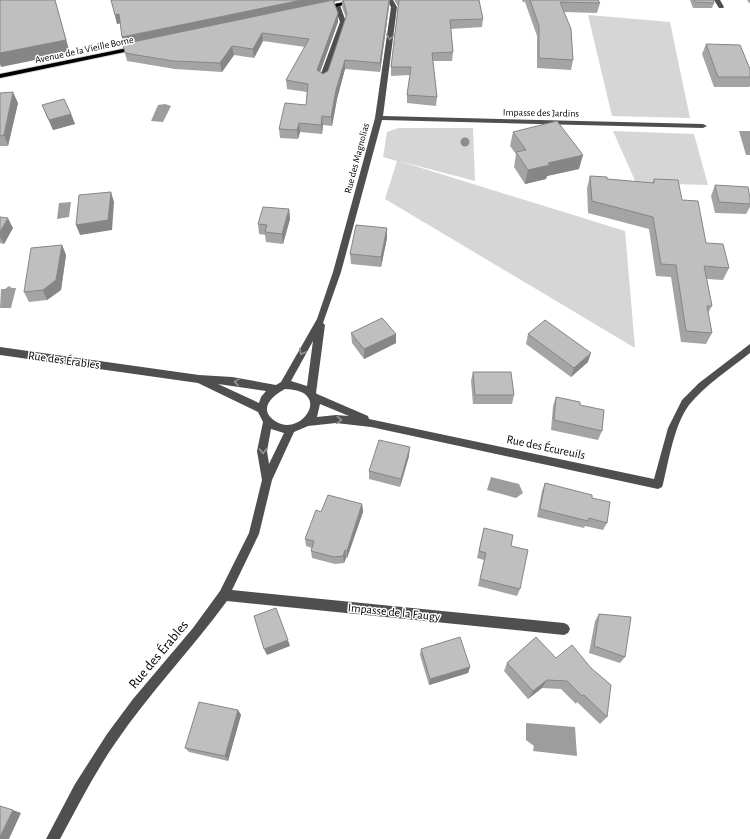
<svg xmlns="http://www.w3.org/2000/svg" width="750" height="839" font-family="'Alegreya Sans',sans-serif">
  <rect width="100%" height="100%" fill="#fff"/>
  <path fill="#d6d6d6" d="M588,15L670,22L690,118L612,116Z
    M398,128H473L475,181L399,161L625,231L635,348L385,199L397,161L383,157L387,132Z
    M613,131L694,134L708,185L636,183Z"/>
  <path fill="#9d9d9d" d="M165,104L171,106L163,122L151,121L158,105Z
    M739,131H750V155H746Z
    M71,202L69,217L57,219L59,203Z
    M9,286L12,288H16L11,308H0L1,289H5Z
    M491,477L519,484L523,493L516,498L487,490Z
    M526,723L575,727L577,756L533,751L534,746L526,740Z"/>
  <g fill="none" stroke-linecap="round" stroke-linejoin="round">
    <defs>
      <path id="major" d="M351,0H363L323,10L320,8Z
        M137,46L140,48L139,49L0,78V74Z"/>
    </defs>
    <use href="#major" stroke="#dbdbdb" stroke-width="2"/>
    <path fill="#4f4f4f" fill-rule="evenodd" d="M387,0H393L397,7L383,116L703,124L707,126L703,128L382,120L341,272L323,323L325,325L316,393L317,394L368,416L369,419L654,479L668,428L682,400L699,383L750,344V353C730,369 705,385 689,405C674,425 669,460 663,484L662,487L658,489L371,427L336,423L308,426L294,432L272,480L259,534L232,590L564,623L568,625L570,629L568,633L564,635L227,601C192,649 150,692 116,742C95,772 78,806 60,839H46L75,784L107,734L133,699L193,628L220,591L249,533L262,480L257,451L263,422L258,412L198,383L0,355V347L199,375L232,377L276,385L281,382L317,319L333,272L375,118L391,7ZM313,341L307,386L291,381ZM218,384L266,391L261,397L259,403ZM285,389C334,390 301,439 275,421C257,409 273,395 285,389ZM320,404L349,416L336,415L317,417ZM271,429L284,433L269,464L267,451Z
      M714,0H720L724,7L723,8H719Z
      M337,3L340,5L346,22L327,79L323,81L319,79L340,22L334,5Z"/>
    <use href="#major" fill="#000" fill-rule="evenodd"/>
  </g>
  <circle fill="#8c8c8c" cx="465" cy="142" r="4.5"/>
  <path fill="#a4a4a4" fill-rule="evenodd" d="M111,0H390L389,7L380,72L345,69L337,99L332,126L323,125L322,134L300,132L298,139L280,138L279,129L306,105L307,92L287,89L286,80L305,47L263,41L254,58L234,55L222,72L175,69L127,61L125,53L124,44L122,37L121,23L117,24ZM342,0V7L346,18L328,71L323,74L320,72L338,22L334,2Z
    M394,0H479L483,19L482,27L451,29L453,52L452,61H433L437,97L436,106L407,103V95L410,75L391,76V67L398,6Z
    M522,0H598L600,3L597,13L564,12L573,60L571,70L537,68V36L525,2H523Z
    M690,0H713L714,3L712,8H693Z
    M747,0H750V3H749Z
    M706,44L750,69V86L749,87H714L702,54Z
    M0,93L18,103L8,146H0Z
    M42,105L71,114L75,124L53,130L46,115Z
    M513,132L579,169L547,176L546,179L525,184L514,167L516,154L510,146Z
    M590,176L607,179L652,183L654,179L682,200L706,243L729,268L723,280L707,279L712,306L708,313L712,333L706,344L681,342L671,277L656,276L649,229L588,213L587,188Z
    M715,185L750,198V207L746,214L715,213L711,196Z
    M289,209L290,219L283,244L266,242L265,235L259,234L258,224Z
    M0,217L13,228L4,244L0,243Z
    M387,228V238L381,267L351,264L350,254Z
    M62,245L66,255L61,290L47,300L29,302L24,292Z
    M351,333L396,334V343L364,359L352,343Z
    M528,334L588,362L571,377L526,344Z
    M473,372L514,395L512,404H473L471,381Z
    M556,397L602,431L598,440L551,430L553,406Z
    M409,456L400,487L369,479V471Z
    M545,483L592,498L607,523L603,530L585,526L584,528L537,517L542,491Z
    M362,504L363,512L347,558H346L344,563L335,564L312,558L311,551L312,548L306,546L305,539L321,512Z
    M484,528L511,546L520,589L517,596L478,586L484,560L477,558Z
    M599,614L625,657L620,663L589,653L595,621Z
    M536,637L607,717L600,724L577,702L576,704L561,689L542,688L528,699L504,671L507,663Z
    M421,649L470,667L468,673L429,685L420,655Z
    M238,710L241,715L228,761L189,752L185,748Z"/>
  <path fill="#868686" d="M55,0L58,11L70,53L1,67L0,64V53Z
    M302,0H342L125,46L122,37Z
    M390,0L389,7L380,72V63Z
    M338,13V22L318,78L317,70Z
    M119,14L122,23L117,24L115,15Z
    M262,33L263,41L254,58L253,49Z
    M232,46L234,55L222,72L220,63Z
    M345,60V69L337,99L332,126L331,117L336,90Z
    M13,92L18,103L8,146L4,135Z
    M71,114L75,124L53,130L49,120Z
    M322,116L323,125L322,134L321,125Z
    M299,123L300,132L298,139L297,130Z
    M583,155L579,169L547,176L546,179L525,184L528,170L548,163Z
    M111,192L114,202L112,230L80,235L76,225Z
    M289,209L290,219L283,244L282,234Z
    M8,218L13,228L4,244L0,237V232Z
    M387,228V238L381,267V257Z
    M62,245L66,255L61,290L47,300L43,290Z
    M396,334V343L364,359V349Z
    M591,353L588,362L571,377L574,368Z
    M410,447L409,456L400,487L401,479Z
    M362,504L363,512L347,558V551Z
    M345,550L346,558L344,563L343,556Z
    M288,640L290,646L267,655L264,649Z
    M470,667L468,673L429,685L430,679Z
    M547,680L542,688L528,699L533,691Z
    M238,710L241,715L228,761L225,756Z
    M13,810L21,813L9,839H0V837Z"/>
  <path fill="#bfbfbf" stroke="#868686" d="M0,0H55L66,40L0,53Z
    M111,0H302L122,37L119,14L115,15Z
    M333,0L338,13L317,70L323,74L328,71L347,14L343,0H389L380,63L345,60L336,90L331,117L322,116L321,125L299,123L297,130L279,129L285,103L306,105L308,84L286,80L309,39L262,33L253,49L232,46L220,63L173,61L125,53L123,44Z
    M399,0H479L483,19L450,20L453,52L432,53L437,97L407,95L411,67H391Z
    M530,0H598L600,3L560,2L571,29L573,60L539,58V26Z
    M694,0H713L714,3L695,2Z
    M706,44L740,45L750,69V77H718Z
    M13,92L4,135L0,136V93Z
    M64,99L71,114L49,120L42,105Z
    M557,121L583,155L548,163L550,165L528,170L516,152L526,150L513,132Z
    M590,176L607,177V179L654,183V179L678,180L682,200L698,201L706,243L723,244L729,268L704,266L712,306H707L712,333L686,331L676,265L661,264L653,217L592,201Z
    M715,185L748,187L750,198V204L719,202Z
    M111,192L108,220L76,225L79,195Z
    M263,207L289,209L282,234L265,232L267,225L258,224Z
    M0,217L8,218L0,232Z
    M356,225L387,228L381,257L350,254Z
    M62,245L56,280L43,290L24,292L31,248Z
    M382,318L396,334L364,349L351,333Z
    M545,320L591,353L574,368L528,334Z
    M473,372H511L514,395H475Z
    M556,397L580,402V405L604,410L602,431L554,420Z
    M379,440L410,447L401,479L369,471Z
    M545,483L592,495V498L610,502L607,523L589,518L588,521L540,509Z
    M328,495L362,504L347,551L345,550L343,556L334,557L311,551L314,541L305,539L316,510L321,512Z
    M484,528L513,535L511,546L528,550L520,589L480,579L486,553L479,551Z
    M276,608L288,640L264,649L254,616Z
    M599,614L631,617L625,657L594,646Z
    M460,637L470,667L430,679L421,649Z
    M536,637L556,658L572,645L591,668L611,685L607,717L584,695L582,696L567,681L547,680L533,691L507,663Z
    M199,702L238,710L225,756L185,748Z
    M0,806L13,810L0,837Z"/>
  <defs><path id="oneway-chevron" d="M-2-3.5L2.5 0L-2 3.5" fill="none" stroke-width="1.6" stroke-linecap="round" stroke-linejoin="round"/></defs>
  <g stroke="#959595">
    <use href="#oneway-chevron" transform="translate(390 37) rotate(98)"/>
    <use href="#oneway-chevron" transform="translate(302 352) rotate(119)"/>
    <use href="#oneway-chevron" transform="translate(237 382) rotate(-171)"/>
    <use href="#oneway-chevron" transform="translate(339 420) rotate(3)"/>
    <use href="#oneway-chevron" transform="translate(263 451) rotate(91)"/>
  </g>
  <g text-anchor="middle" stroke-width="3" stroke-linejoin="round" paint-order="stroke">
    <g font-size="10" fill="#000" stroke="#fff">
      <text transform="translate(84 49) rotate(-12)" y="4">Avenue de la Vieille Borne</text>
      <text transform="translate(541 112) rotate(1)" y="4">Impasse des Jardins</text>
      <text transform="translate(356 158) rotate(-75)" y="4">Rue des Magnolias</text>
    </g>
    <g font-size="12" fill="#000" stroke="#fff">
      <text transform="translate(64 360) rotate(8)" y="4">Rue des Érables</text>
      <text transform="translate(546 447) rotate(12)" y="4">Rue des Écureuils</text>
      <text transform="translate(394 612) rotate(6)" y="4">Impasse de la Faugy</text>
    </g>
    <g font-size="14" fill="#000" stroke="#fff">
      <text transform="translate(158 654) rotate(-50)" y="5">Rue des Érables</text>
    </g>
  </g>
</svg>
